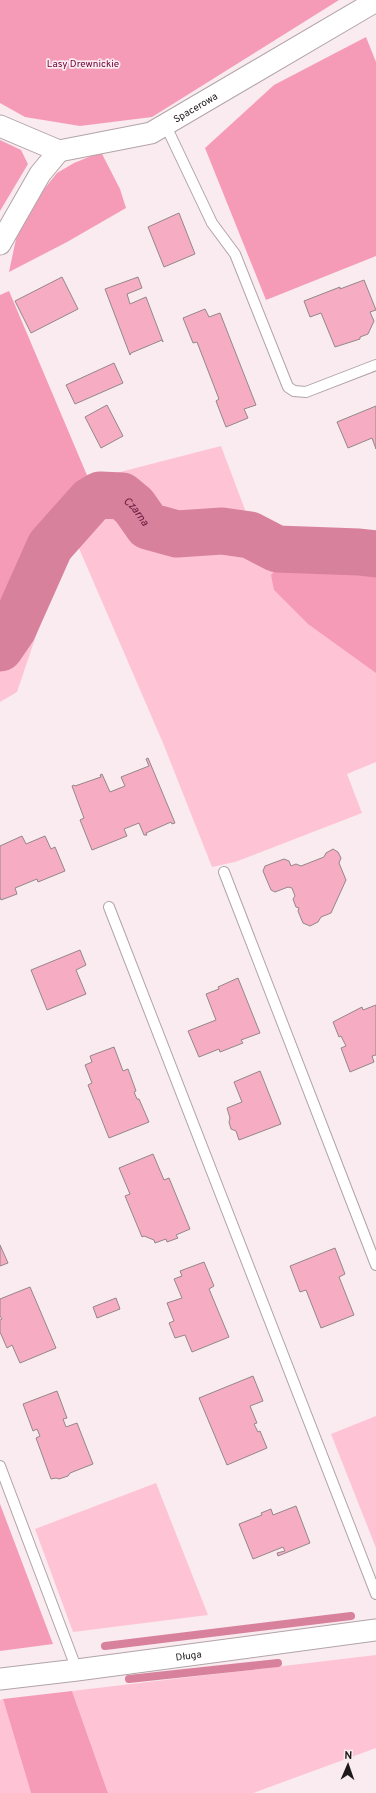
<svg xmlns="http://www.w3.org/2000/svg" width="376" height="1793" font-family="Overpass,sans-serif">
  <rect width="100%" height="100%" fill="#f9ebef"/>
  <path fill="#fec4d5" d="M221,446L253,531L376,543V762L347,774L362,813L235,862L212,867L163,743L75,539L60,565L17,692L0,702V628L40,526L67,505L89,480Z
    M376,1416V1548L331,1434Z
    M156,1483L208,1615L73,1632L35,1529Z
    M376,1655V1748L253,1793H108L72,1691Z
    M3,1699L31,1793H0V1700Z"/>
  <path fill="#f59bb8" d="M0,0H339L152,117L80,126L25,117L0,103Z
    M366,37L376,62V256L266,300L205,148L274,85Z
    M0,140L21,150L28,164L0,211Z
    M101,152L120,189L126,208L67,242L9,272L16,239L41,193L57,173L74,163Z
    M9,291L89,480L67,505L40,526L0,628V295Z
    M291,560L359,565L376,576V673L308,624L274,590L271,575L281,564Z
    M0,1504L53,1644L0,1651Z
    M72,1691L108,1793H31L3,1699Z"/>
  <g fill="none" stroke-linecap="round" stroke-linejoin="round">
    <path stroke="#d8819d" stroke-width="8" d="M105,1646L351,1616
      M129,1679L278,1663"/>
    <path stroke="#d8819d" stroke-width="47" id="s1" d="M0,648L13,629L50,546L90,501L100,495L122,496L134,506L148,526L177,534L222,531L250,535L277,549L359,552L376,554"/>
  </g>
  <path fill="#f6adc3" stroke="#93878a" d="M179,213L195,254L164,267L148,227Z
    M62,277L78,309L31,333L15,301Z
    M138,277L142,288L127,294L130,304L146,297L163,342L162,340L131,353L130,355L105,289Z
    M364,280L376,310L370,312L374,321L368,334L360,337V339L335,347L321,313L310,317L304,301L340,287V289Z
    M205,309L209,317L220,313L256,405L244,409L248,418L226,427L216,401L219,399L197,342L193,343L183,318Z
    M114,363L123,383L75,404L66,385Z
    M107,405L123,436L101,448L85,417Z
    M376,406V449L372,438L348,448L337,422Z
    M148,758L175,823L172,824L171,822L146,833L147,835H144L139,823L124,829L127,836L92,850L80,820L84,818L72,786L74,785L75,786L101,777L100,775L102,774L110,792L125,786L121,777L149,766L146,759Z
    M22,836L26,844L45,836L51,849L55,847L65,871L38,882L37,879L15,888L17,894L1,900L0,897V846Z
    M333,849L338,852L341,858L339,863L346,880L331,913L321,917L318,922L310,926L303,923L298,911L299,908L296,907L293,899L295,896L292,888L288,887L275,892L271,890L263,871L265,866L284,859L289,861L291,866L296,864L301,866L324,857L326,853Z
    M80,950L86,965L76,970L86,994L47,1010L31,970Z
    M238,978L260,1033L241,1040L243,1043L220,1052L219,1049L199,1057L188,1031L216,1020L206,994L219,989L218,987Z
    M376,1005V1055L372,1056L374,1062L350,1072L341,1048L346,1046L341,1036L339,1037L333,1022L362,1007L363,1010Z
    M114,1047L123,1071L128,1069L136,1091L134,1092L137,1099H139L149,1122L109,1138L88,1085L92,1083L85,1065L92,1062L90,1056Z
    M260,1071L281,1124L239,1140L236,1131L231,1129L229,1122L230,1118L227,1108L242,1102L234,1082Z
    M153,1154L164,1180L169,1178L190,1229L176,1235L178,1238L167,1242L166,1239L155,1243L154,1240L144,1236L142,1237L125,1196L130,1194L119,1168Z
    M0,1245L8,1263L0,1266Z
    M335,1248L345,1274L339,1277L354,1315L321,1328L306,1290L300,1292L290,1266Z
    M204,1262L214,1286L209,1289L229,1337L192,1352L185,1335L175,1338L169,1323L174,1321L167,1303L182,1298L174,1279L182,1276L180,1271Z
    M30,1287L56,1348L20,1363L12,1345L7,1348L0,1332V1320L2,1319L0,1316V1299Z
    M116,1298L120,1309L97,1318L93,1307Z
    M253,1376L263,1401L250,1406L257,1423L254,1424L258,1432L260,1431L267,1448L227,1465L199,1398Z
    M57,1391L67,1418L63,1419L66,1427L77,1423L93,1464L70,1473L68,1476L59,1479L56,1478L51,1479L36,1438L40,1436L37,1429L33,1431L23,1404Z
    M296,1506L310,1543L278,1556L277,1553L285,1551L283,1547L253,1559L239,1524L262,1515L261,1513L271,1509L273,1515Z"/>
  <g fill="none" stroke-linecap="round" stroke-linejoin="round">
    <defs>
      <path id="lane" d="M165,124L212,223L235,254L288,387L294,391L306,392L376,365
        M224,872L376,1265
        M109,907L376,1594
        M0,1466L77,1670"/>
      <g id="street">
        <path id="s2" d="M0,126L59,151L151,133L376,1"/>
        <path d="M0,244L40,174L59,151"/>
        <path id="s3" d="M0,1679L77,1670L376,1630"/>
      </g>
    </defs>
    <use href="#lane" stroke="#b1a4a8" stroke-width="12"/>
    <use href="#street" stroke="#b1a4a8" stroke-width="23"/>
    <use href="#lane" stroke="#fff" stroke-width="10"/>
    <use href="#street" stroke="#fff" stroke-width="21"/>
  </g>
  <g text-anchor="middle" stroke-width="3.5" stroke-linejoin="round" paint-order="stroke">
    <g font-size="10" fill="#71033a" stroke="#f9ebef">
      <text x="83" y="67">Lasy Drewnickie</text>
    </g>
    <g font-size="10" fill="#1d1819" stroke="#f9ebef">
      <text dy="4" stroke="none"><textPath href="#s2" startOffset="209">Spacerowa</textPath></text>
      <text dy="4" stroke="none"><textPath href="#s3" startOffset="190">Długa</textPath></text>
    </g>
    <g font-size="11" font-style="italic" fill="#631537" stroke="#f9ebef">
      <text dy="4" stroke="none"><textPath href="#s1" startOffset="229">Czarna</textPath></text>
    </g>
  </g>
  <g transform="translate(348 1765) rotate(2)" stroke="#f9ebef" stroke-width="3" paint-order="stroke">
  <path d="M0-3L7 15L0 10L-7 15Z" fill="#1d1819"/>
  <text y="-6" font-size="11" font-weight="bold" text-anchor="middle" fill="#1d1819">N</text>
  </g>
</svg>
